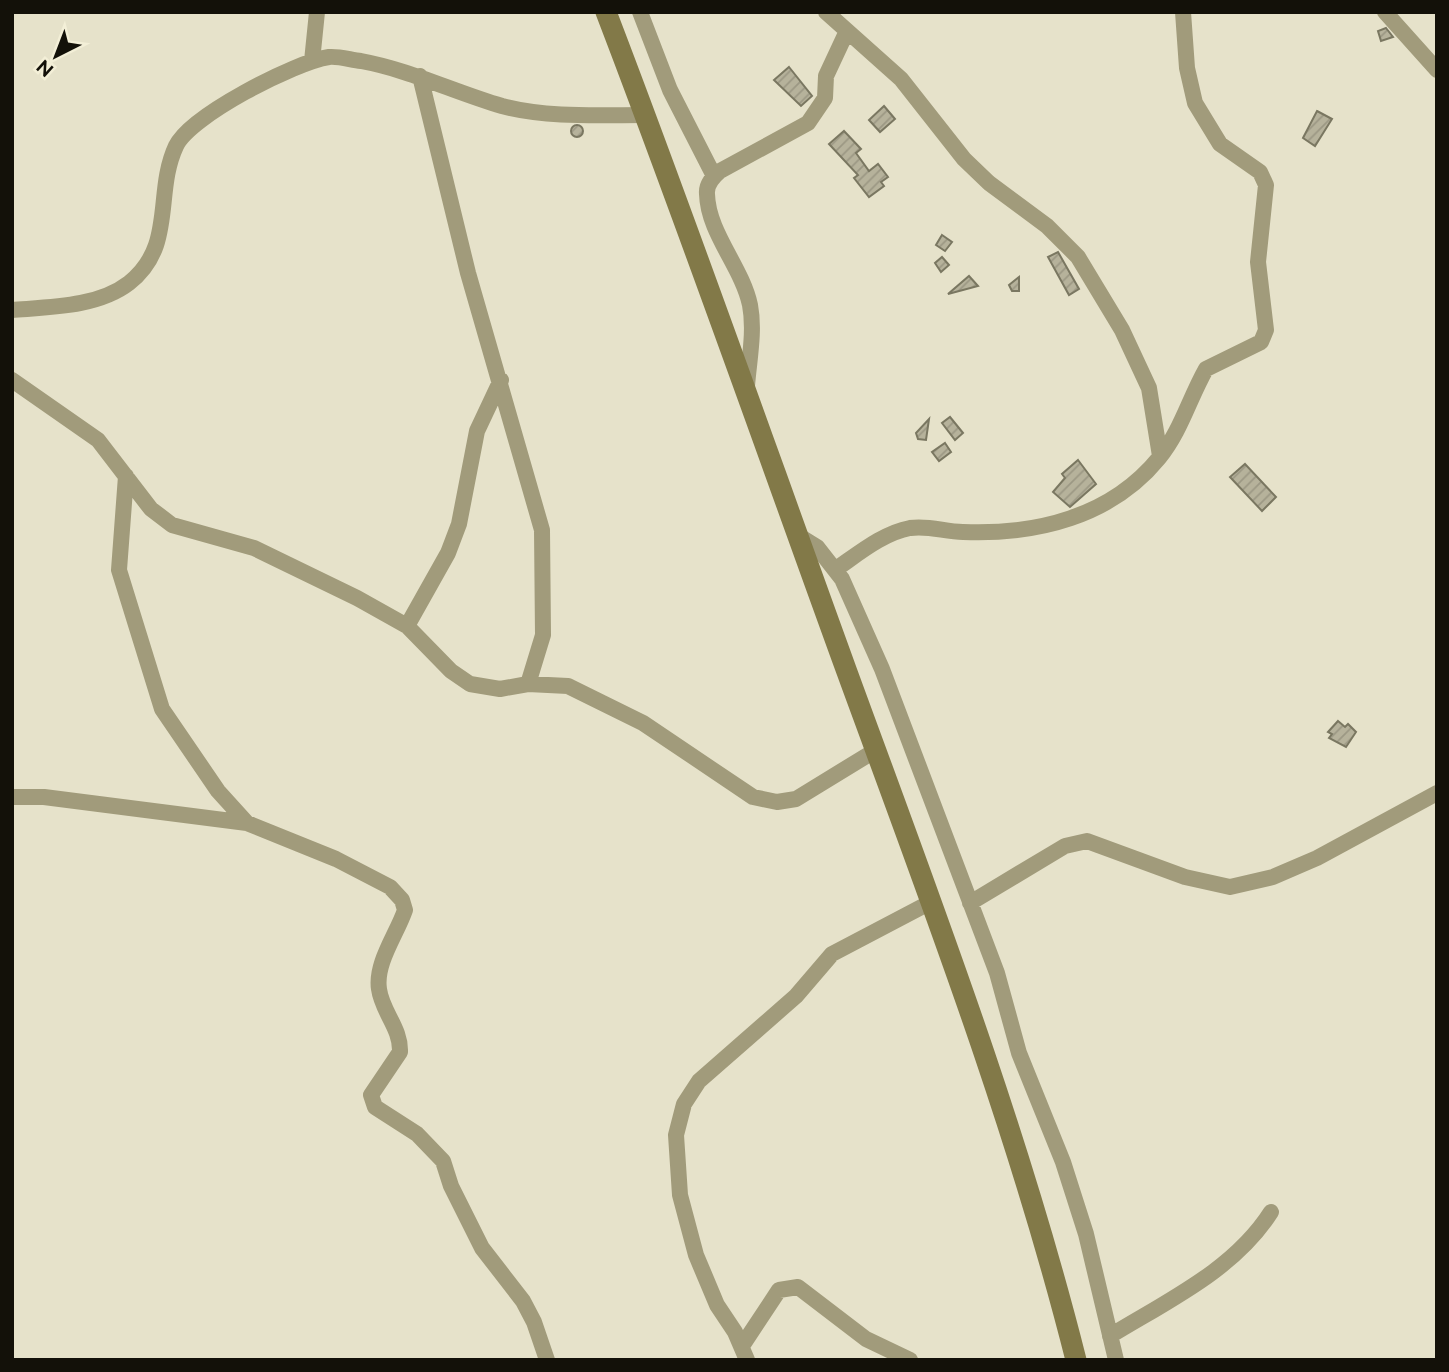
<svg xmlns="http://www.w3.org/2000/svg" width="1449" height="1372" font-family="Raleway,sans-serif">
  <defs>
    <pattern id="building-hatch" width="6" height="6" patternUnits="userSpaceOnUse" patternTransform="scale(1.75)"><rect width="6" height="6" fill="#b6b29b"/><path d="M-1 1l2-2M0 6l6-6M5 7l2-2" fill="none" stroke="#9c9884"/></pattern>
  </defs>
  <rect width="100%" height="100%" fill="#e6e2ca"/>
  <path fill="url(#building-hatch)" stroke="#7a7761" stroke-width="2" d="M1386,28L1393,37L1381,41L1378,31Z
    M789,67L812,96L801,106L774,80Z
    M884,106L895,119L880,132L869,120Z
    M1317,111L1332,119L1315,146L1303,138Z
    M571 131a6 6 0 1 1 12 0a6 6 0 1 1-12 0Z
    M844,131L861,149L856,153L869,171L878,164L888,177L881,182L884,186L869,197L854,178L858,175L829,144Z
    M942,235L952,242L945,251L936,245Z
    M1058,252L1079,289L1069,295L1048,257Z
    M942,257L949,265L941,272L935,263Z
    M969,276L978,286L948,294Z
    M1019,277V291H1012L1009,285Z
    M950,417L963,433L955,440L942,423Z
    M929,419L926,440L918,439L916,433Z
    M945,443L951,452L939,461L932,452Z
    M1078,460L1096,484L1070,507L1053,492L1065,478L1062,474Z
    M1245,464L1276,497L1262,511L1230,477Z
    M1338,721L1345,727L1348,724L1356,732L1346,747L1329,738L1332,734L1328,732Z"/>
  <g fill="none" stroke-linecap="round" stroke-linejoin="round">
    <path stroke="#a19b7b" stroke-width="16" d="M640,12L670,90L714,176
      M826,12L901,79L964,159L989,183L1047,226L1078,257L1122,330L1149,388L1160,456
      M1385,12L1437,70
      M312,61L317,12
      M420,76L468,273L542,530L543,635L528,684
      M12,310C50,307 98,307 129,283C176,246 154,193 176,146C190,116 295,62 329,57C339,56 351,60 361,61C410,70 454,92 502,106C547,118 599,115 645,115
      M12,380L98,440L151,509L172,525L254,548L357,598L407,626L451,671L470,684L500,689L528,684L568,686L643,723L753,797L777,802L796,799L876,750
      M747,386C749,360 755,331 750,305C742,267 708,233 707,194C706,184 713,177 720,171L808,123L825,98L826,76L847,31
      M126,476L119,570L162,709L218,791L247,823L336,859L390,887L402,900L405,910C397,934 375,963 379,989C382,1012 401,1028 400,1052L371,1095L375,1107L417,1134L443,1161L451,1186L482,1248L523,1301L534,1322L547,1360
      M796,534L817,547L842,579L882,669L997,973L1019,1053L1063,1162L1086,1234L1116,1360
      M836,569C858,554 883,533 910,528C929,525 945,532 963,532C1036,535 1111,517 1159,458C1181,431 1189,399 1206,369L1261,342L1266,330L1258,262L1266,185L1260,172L1220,144L1195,103L1187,68L1183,12
      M407,626L448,553L459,524L477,431L501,380
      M12,797H44L247,823
      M970,903L1065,846L1087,841L1185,877L1230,887L1273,877L1317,858L1437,793
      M1110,1336C1167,1301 1234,1270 1271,1212
      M742,1346L779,1290L798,1287L866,1339L910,1360
      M747,1360L735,1332L717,1305L696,1255L680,1195L676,1135L684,1104L699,1081L796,996L832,954L931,902"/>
    <path stroke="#827948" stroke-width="21" d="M606,12C690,231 767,452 847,672C930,899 1017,1126 1076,1360"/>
  </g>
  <rect width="1449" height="1372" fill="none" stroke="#131109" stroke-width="28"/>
  <g transform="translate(56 56) rotate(222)" stroke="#f3efd7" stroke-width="5" paint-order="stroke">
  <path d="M0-5L12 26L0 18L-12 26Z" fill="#131109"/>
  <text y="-10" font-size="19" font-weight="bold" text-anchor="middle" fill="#131109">N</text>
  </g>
</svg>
